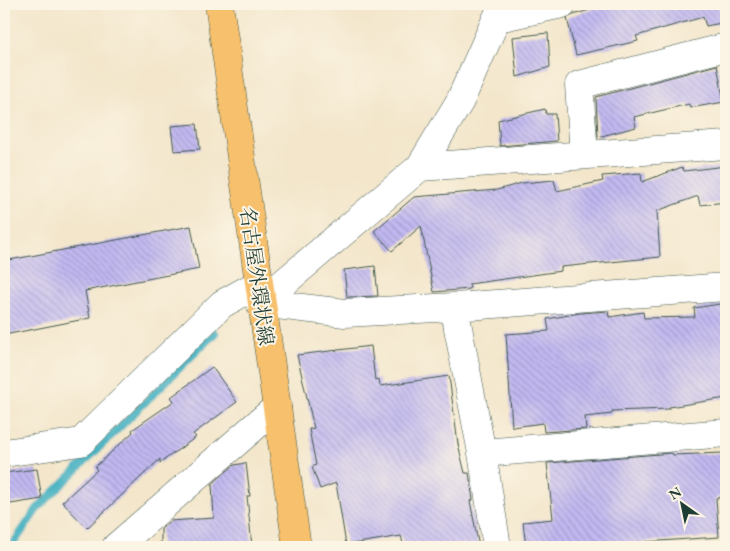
<svg xmlns="http://www.w3.org/2000/svg" width="730" height="551" font-family="'EB Garamond','Noto Serif JP',serif">
  <defs>
    <pattern id="building-back-hatch" width="6" height="6" patternUnits="userSpaceOnUse" patternTransform="scale(1.25)"><rect width="6" height="6" fill="#c2b9f2"/><path d="M-1 5l2 2M0 0l6 6M5-1l2 2" fill="none" stroke="#9d98c5"/></pattern>
  </defs>
  <rect width="100%" height="100%" fill="#fcf5e5"/>
  <filter id="ink" filterUnits="userSpaceOnUse"><feTurbulence type="fractalNoise" baseFrequency=".02" numOctaves="2"/><feDisplacementMap in="SourceGraphic" scale="10" xChannelSelector="R" yChannelSelector="G"/><feConvolveMatrix kernelMatrix="1 2 1 2 8 2 1 2 1" color-interpolation-filters="sRGB"/></filter>
  <filter id="wash" filterUnits="userSpaceOnUse"><feTurbulence type="fractalNoise" baseFrequency=".0096" numOctaves="4" result="noise"/><feDisplacementMap in="SourceGraphic" scale="20" xChannelSelector="R" yChannelSelector="G"/><feGaussianBlur stdDeviation="1.12" result="paint"/><feColorMatrix in="noise" values="0 0 0 0 0 0 0 0 0 0 0 0 0 0 0 0 0 1.4 0 .05"/><feComposite in="paint" operator="in"/></filter>
  <g filter="url(#wash)">
    <rect width="100%" height="100%" fill="#f3e6cb"/>
    <g fill="none" stroke-linecap="round" stroke-linejoin="round">
      <path stroke="#43b0c1" stroke-width="8" d="M11,547L37,509L215,333"/>
    </g>
    <g id="blocks">
      <path fill="url(#building-back-hatch)" d="M609,4H726V22L706,26L703,17L636,36L638,41L576,55L567,18L573,15Z
        M548,33L550,67L517,77L513,37Z
        M717,65L724,102L690,108L689,104L634,117L636,127L598,137L596,97Z
        M545,109L546,114H555L557,141L500,146L498,120Z
        M197,124L200,149L174,151L171,126Z
        M726,166V202L700,205L698,196L657,211L660,257L561,267V271L469,284L470,289L434,292L421,226L392,251L374,231L414,197L497,190L522,183L554,180L557,191L603,181L602,176L641,173L642,182L682,167L684,171Z
        M191,226L199,269L85,291L90,318L4,335V261Z
        M375,266L378,296L347,297L344,270Z
        M726,303V398L669,407V409L612,411V414L585,417L586,429L544,432L543,423L512,427L506,334L549,331L547,319L580,313L608,311L609,317L643,312L644,318L695,317L694,308Z
        M371,346L375,380L379,379L380,386L449,376L458,444L465,473H469L473,500L470,501L479,547H404L401,536L346,545L336,483L320,489L312,467L316,465L309,429L314,428L297,355Z
        M212,367L237,402L193,434L196,437L160,463V459L87,528L62,502L97,470L95,467L133,432L132,430L174,401L171,397Z
        M672,453L673,455L723,453L725,497L716,498L719,537L644,542V544L625,547H595V545L571,547H526L523,522L553,519L547,463Z
        M246,463L250,496H247L252,547H161V529L170,521L214,518L212,484L234,465Z
        M37,469L42,499L4,505V473Z"/>
    </g>
  </g>
  <g filter="url(#ink)">
    <use href="#blocks" fill-opacity="0" stroke="#3f564b" stroke-width="1"/>
    <g fill="none" stroke-linecap="round" stroke-linejoin="round">
      <defs>
        <path id="minor" d="M498,18L562,4
          M584,154L579,85L726,47
          M420,167L726,145
          M260,303L345,313L454,307L726,287
          M260,303L420,167L460,101L503,4
          M454,307L482,453L726,433
          M4,453L81,442L222,304L258,284
          M482,453L497,547
          M116,547L277,407"/>
        <path id="major" d="M219,4L297,547"/>
      </defs>
      <use href="#minor" stroke="#3f564b" stroke-width="29"/>
      <use href="#major" stroke="#3f564b" stroke-width="29"/>
      <use href="#minor" stroke="#fff" stroke-width="28"/>
      <use href="#major" stroke="#f7c06c" stroke-width="28"/>
    </g>
  </g>
  <g text-anchor="middle" stroke-width="4" stroke-linejoin="round" paint-order="stroke">
    <g font-size="20" fill="#1f3d34" stroke="#fcf5e5">
      <text transform="translate(257 276) rotate(82)" y="7">名古屋外環状線</text>
    </g>
  </g>
  <rect width="730" height="551" fill="none" stroke="#fcf5e5" stroke-width="20"/>
  <g transform="translate(682 504) rotate(327)" stroke="#fcf5e5" stroke-width="4" paint-order="stroke">
  <path d="M0-4L9 19L0 12L-9 19Z" fill="#1f3d34"/>
  <text y="-8" font-size="14" font-weight="bold" text-anchor="middle" fill="#1f3d34">N</text>
  </g>
</svg>
